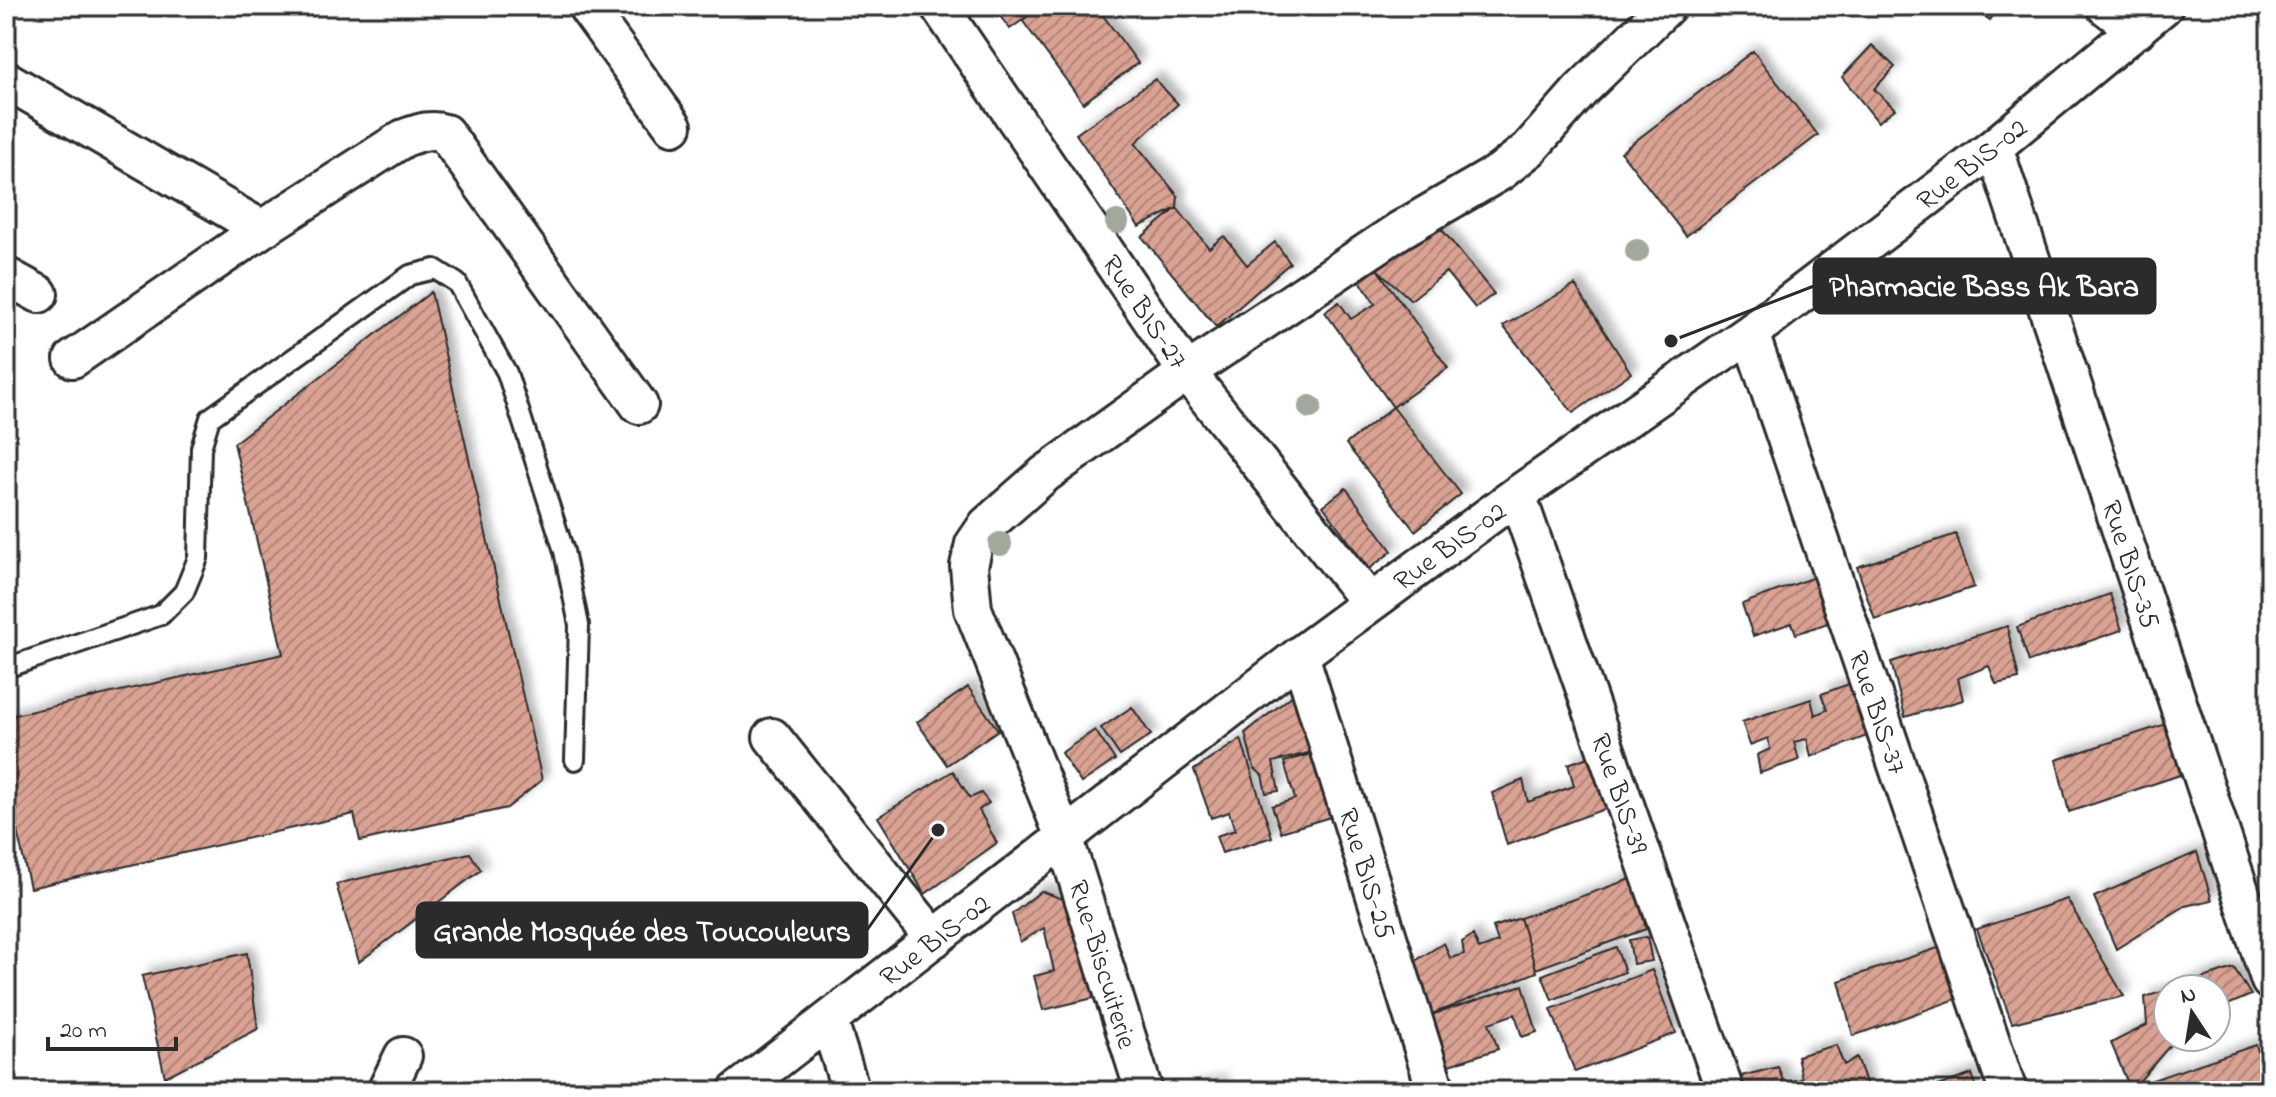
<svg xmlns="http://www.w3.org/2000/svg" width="2276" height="1097" font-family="'Indie Flower',sans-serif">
  <defs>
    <pattern id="building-hatch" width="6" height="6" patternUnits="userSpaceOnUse" patternTransform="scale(2)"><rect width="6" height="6" fill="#daa293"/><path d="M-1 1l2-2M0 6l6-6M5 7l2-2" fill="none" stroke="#b18478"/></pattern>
    <filter id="shadow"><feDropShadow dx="7" dy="-7" stdDeviation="4" flood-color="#0004"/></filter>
  </defs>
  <rect width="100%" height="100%" fill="#fff"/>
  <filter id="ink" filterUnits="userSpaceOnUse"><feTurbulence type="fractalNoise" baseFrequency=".0125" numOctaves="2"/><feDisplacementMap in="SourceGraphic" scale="16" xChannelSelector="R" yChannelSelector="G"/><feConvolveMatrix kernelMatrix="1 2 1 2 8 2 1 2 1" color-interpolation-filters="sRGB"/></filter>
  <g filter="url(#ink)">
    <path fill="url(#building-hatch)" stroke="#2b2b2b" stroke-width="2" filter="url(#shadow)" d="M992,6H1042L1010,29Z
      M1042,6H1096L1138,63L1083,103L1022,20Z
      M1970,6H2000L1990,20Z
      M1872,45L1895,67L1874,89L1895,109L1878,122L1842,77Z
      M1753,51L1818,135L1686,236L1621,152Z
      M1155,79L1178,104L1135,143L1178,196L1177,208L1139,227L1076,134Z
      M1177,208L1209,248L1224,236L1247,265L1275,242L1290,263L1216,327L1142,237Z
      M1435,221L1494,294L1475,308L1446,272L1411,300L1377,269Z
      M1377,269L1448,368L1393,407L1325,312L1339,302L1351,319L1375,304L1360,281Z
      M1575,285L1631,373L1573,413L1503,326Z
      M431,292L542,780L507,808L360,841L354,814L30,888L6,782V717L283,654L234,443Z
      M1393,407L1461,494L1415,531L1346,444Z
      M1346,488L1392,551L1369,569L1323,506Z
      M1956,534L1974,587L1875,620L1857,567Z
      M1814,577L1831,622L1796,634L1792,623L1753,636L1742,604Z
      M2110,594L2122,630L2029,662L2017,627Z
      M2007,626L2019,679L1996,684L1989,666L1958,678L1963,700L1905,717L1891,662Z
      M1857,681L1875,733L1811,757L1807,739L1794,742L1799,760L1760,773L1757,755L1770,749L1768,738L1750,745L1742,722L1811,699L1815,715L1827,710L1821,694Z
      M968,687L998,730L947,765L917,722Z
      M1293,695L1304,702L1316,751L1273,762L1279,791L1266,793L1262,775L1254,768L1245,733Z
      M1132,707L1151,735L1120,756L1101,728Z
      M2169,723L2180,775L2069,812L2056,760Z
      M1095,730L1115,760L1081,783L1061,753Z
      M1241,739L1272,837L1222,853L1216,836L1235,830L1229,812L1211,818L1194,770Z
      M1320,751L1340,814L1281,832L1272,806L1295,799L1284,762Z
      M1603,752L1618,804L1507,845L1492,793L1523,780L1528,802L1574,786L1568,764Z
      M953,771L970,798L981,793L989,803L979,810L997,843L925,894L878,817Z
      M2197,852L2212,900L2185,906L2116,949L2094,897Z
      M470,853L481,870L359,962L336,884Z
      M1633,878L1646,929L1536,969L1520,918Z
      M1041,891L1068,901L1075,931L1085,929L1102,996L1043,1010L1034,976L1054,971L1044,928L1020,942L1012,914Z
      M2067,899L2124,996L2012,1023L1977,929Z
      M1520,918L1537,972L1427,1016L1412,963L1444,943L1450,958L1464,954L1462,942L1473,935L1479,949L1498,942L1493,927Z
      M1647,937L1652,961L1633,964L1629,940Z
      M1944,946L1962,997L1853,1036L1839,981Z
      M1616,947L1625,972L1552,1000L1542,975Z
      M247,953L258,1029L165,1077L142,976Z
      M2234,968L2251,995L2216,1010V989H2170Z
      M1652,970L1676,1033L1575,1072L1551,1009Z
      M1523,985L1537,1032L1522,1037L1515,1014L1489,1023L1498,1049L1446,1066L1431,1015Z
      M2168,990V1037H2177L2131,1091L2111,1043L2147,1025L2145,997Z
      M1836,1045L1844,1065L1857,1057L1869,1091H1848L1845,1083L1822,1088L1823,1091H1746L1741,1076L1778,1067L1784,1083L1802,1079L1797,1056Z
      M2256,1045L2270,1089L2263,1091H2156L2152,1080Z
      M1972,1074L1978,1091H1923Z
      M1220,1082L1222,1091H1186Z"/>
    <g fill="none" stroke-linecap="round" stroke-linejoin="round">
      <defs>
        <path id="service" d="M6,668L161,615L184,592L198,558L201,448L210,418L410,275L435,269L457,283L507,373L564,551L579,625L575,760"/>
        <path id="minor" d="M586,6L673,126
          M939,6L1187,372L1370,603
          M2105,6L2137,30
          M6,80L262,229
          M1994,147L2270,981
          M6,276L39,294
          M1750,333L2008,1091
          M73,359L262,229L404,138C419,133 430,128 445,133L639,405
          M1517,495L1725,1091
          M1300,655L1436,1091
          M772,737L934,939
          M829,1022L851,1091
          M386,1091L403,1056
          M737,1091L1300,655L1517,495L1750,333L1994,147L2164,6
          M1144,1091L1064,837L973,609L969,566L974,544L987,525L1045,474L1187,372L1400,230L1500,172L1529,149L1581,90L1667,6"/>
      </defs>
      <use href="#service" stroke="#2b2b2b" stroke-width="24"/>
      <use href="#minor" stroke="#2b2b2b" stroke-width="42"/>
      <use href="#service" stroke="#fff" stroke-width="18"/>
      <use href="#minor" stroke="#fff" stroke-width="36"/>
    </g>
    <g fill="#a2a89c">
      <circle cx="1117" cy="222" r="12"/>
      <circle cx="1637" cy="251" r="12"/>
      <circle cx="1310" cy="407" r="12"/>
      <circle cx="1000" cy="544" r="12"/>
    </g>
  </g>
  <g text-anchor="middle" stroke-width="6" stroke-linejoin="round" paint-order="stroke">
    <g font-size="28" fill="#2b2b2b" stroke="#fff">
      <text transform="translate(1971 163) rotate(-38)" y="10">Rue BIS-02</text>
      <text transform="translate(1146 311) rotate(56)" y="10">Rue BIS-27</text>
      <text transform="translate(1449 545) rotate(-36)" y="10">Rue BIS-02</text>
      <text transform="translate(2132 564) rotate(72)" y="10">Rue BIS-35</text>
      <text transform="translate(1879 712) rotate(71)" y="10">Rue BIS-37</text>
      <text transform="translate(1621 793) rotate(71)" y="10">Rue BIS-39</text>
      <text transform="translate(1368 873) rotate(73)" y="10">Rue BIS-25</text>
      <text transform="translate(934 939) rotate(-38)" y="10">Rue BIS-02</text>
      <text transform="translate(1104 964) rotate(73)" y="10">Rue-Biscuiterie</text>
    </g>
  </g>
  <path fill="none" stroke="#2b2b2b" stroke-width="3" d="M1671 341L1814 286M938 830L867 930"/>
  <g fill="#2b2b2b" stroke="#fff" stroke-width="3">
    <circle cx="1671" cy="341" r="8"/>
    <circle cx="938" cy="830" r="8"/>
  </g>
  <g fill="#2b2b2b" stroke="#2b2b2b" stroke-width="3">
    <rect x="1814" y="259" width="341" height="54" rx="8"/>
    <rect x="417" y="903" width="450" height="54" rx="8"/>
  </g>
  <g font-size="30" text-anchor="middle" font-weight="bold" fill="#fff">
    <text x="1984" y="296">Pharmacie Bass Ak Bara</text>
    <text x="642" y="941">Grande Mosquée des Toucouleurs</text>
  </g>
  <rect width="2276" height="1097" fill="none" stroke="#fff" stroke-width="32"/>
  <rect x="16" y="16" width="2244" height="1065" fill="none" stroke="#2b2b2b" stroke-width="3" filter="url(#ink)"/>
  <g transform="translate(2192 1013) rotate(348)"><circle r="38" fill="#ffffff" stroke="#aaaaaa" stroke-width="2"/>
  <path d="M0-6L14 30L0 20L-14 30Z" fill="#2b2b2b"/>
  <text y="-12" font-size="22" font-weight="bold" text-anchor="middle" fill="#2b2b2b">N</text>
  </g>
  <path d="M48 1037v12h128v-12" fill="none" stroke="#2b2b2b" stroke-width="4"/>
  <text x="60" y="1037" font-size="24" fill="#2b2b2b" stroke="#ffffff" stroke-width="6" paint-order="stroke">20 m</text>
</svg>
